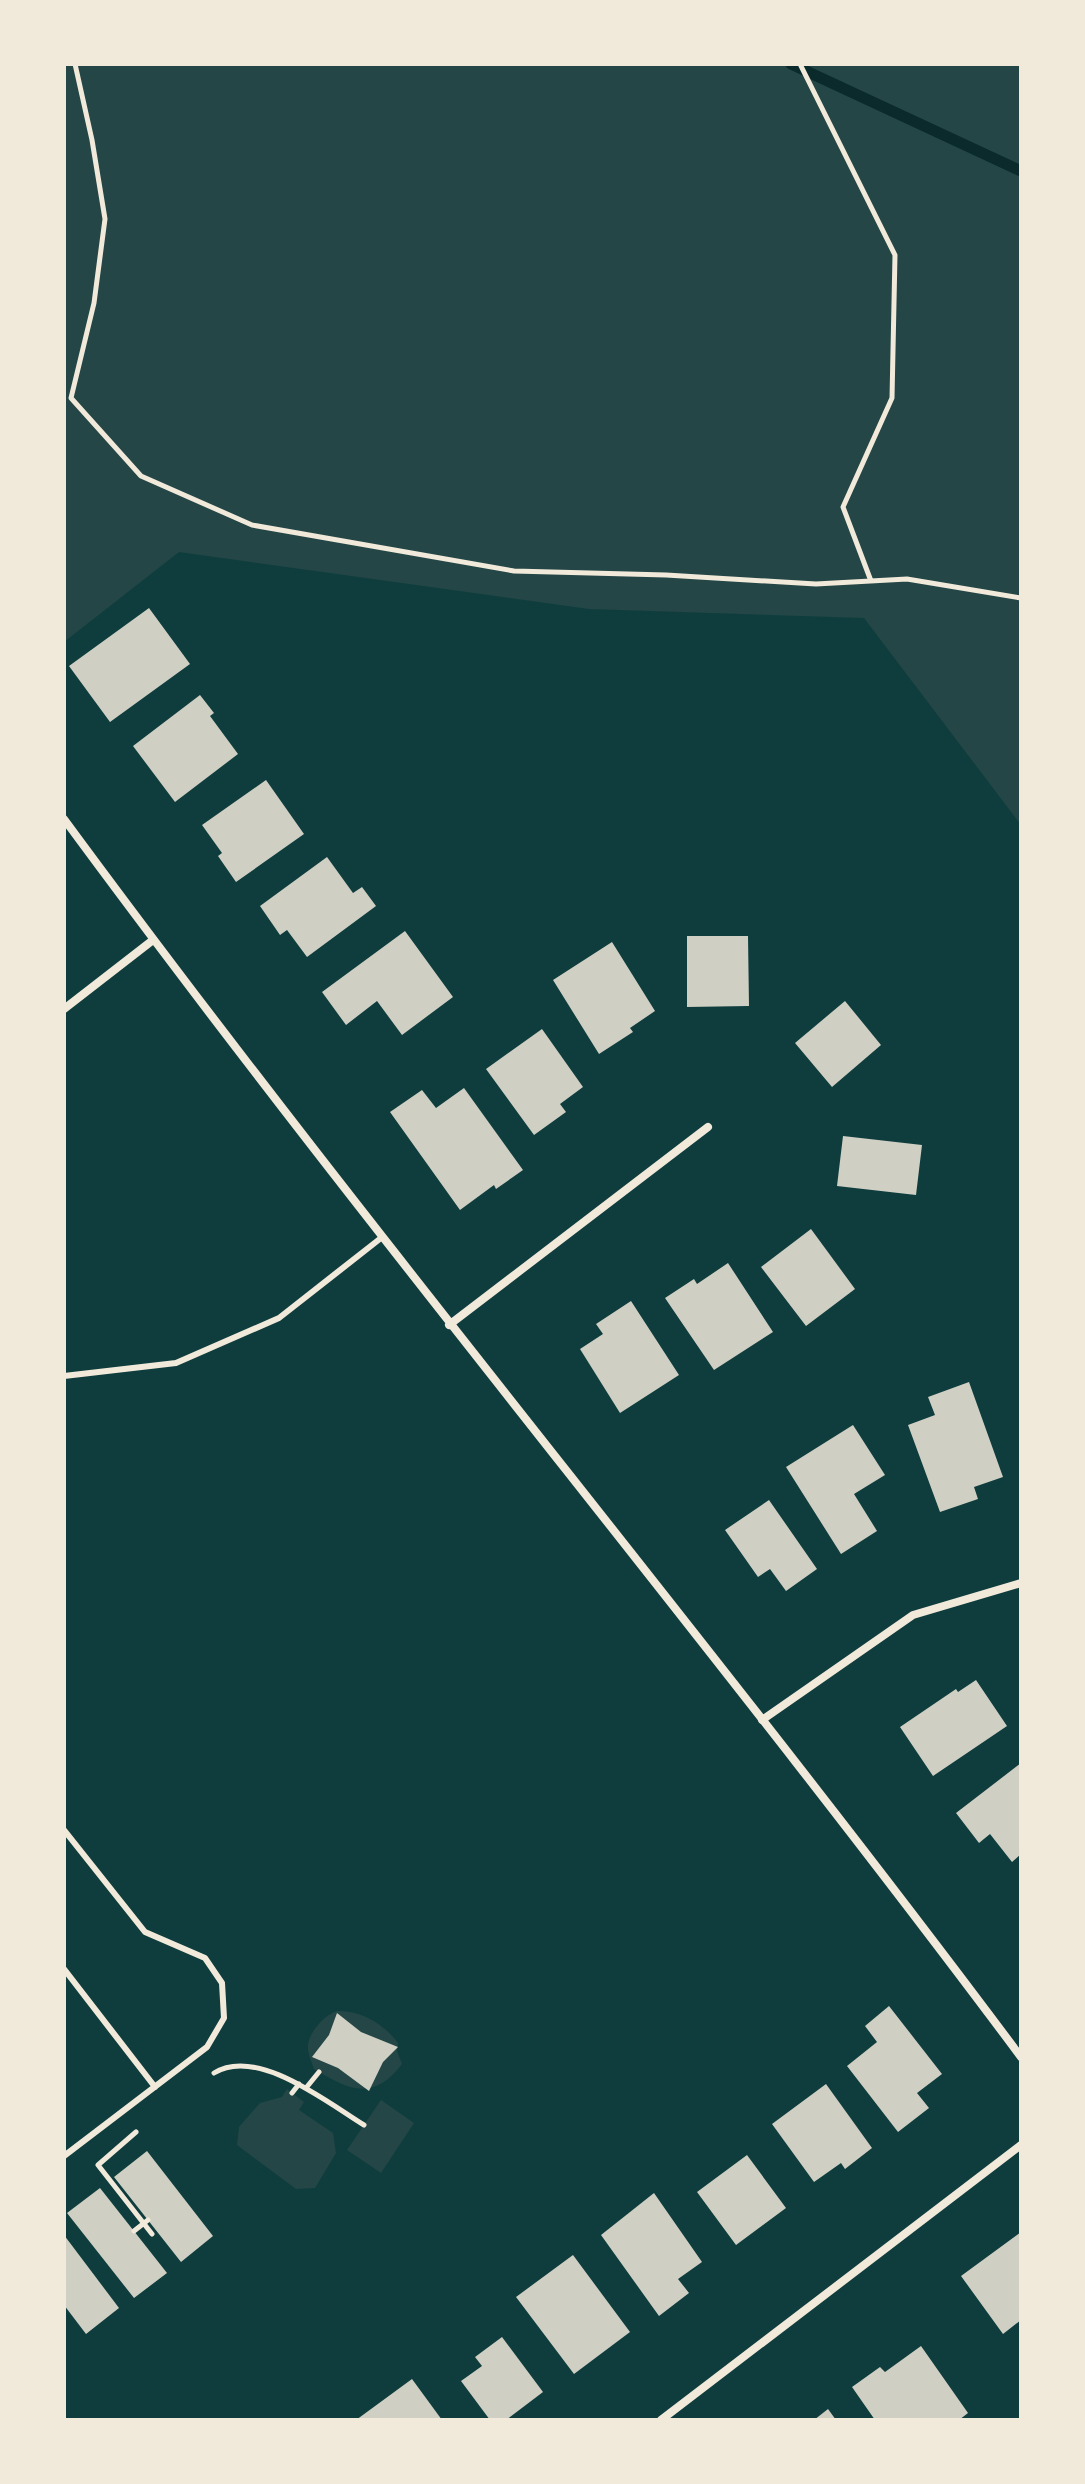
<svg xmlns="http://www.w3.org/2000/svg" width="1085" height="2484" font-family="Montserrat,sans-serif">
  <rect width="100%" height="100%" fill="#0f3d3e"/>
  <path fill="#244646" d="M64,64H1021V825L864,618L589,609L179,552L64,642Z
    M337,2011C361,2010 384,2024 398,2043L397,2051L402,2064C373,2102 349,2090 314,2069C312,2062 308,2055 308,2048C307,2034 324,2015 337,2011Z
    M287,2089L304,2102L299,2110L333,2133L336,2153L315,2188L296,2189L237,2145L239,2127L260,2103L282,2097Z
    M381,2100L414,2123L381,2173L347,2150Z"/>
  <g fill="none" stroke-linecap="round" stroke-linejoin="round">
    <path stroke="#0a2a2b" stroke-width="11" d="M791,64L1021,171"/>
  </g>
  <path fill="#cfcfc3" d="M149,608L190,664L110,722L69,666Z
    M200,695L214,713L210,716L238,754L175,802L133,746Z
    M266,780L304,834L236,882L218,856L222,853L202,825Z
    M327,857L353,893L362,887L376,906L307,957L287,930L280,935L260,906Z
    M405,931L453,997L402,1035L377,1001L346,1025L322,992Z
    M687,936H748L749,1006L687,1007Z
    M612,942L655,1011L630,1028L633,1032L599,1054L553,980Z
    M845,1001L881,1045L832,1087L795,1043Z
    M542,1029L583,1087L560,1104L566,1112L534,1135L486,1069Z
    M464,1088L523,1170L496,1189L494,1185L460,1210L390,1112L422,1090L436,1108Z
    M843,1136L922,1145L916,1195L837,1186Z
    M811,1229L855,1289L806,1326L761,1267Z
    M728,1263L773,1332L714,1370L665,1298L694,1279L697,1284Z
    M631,1301L679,1375L620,1413L580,1349L603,1334L596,1324Z
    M969,1382L1003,1477L974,1487L978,1499L940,1512L908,1425L935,1415L928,1397Z
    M853,1425L885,1475L854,1494L877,1531L841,1554L786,1467Z
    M769,1500L817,1569L786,1591L770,1569L758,1577L725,1530Z
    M976,1680L1007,1726L933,1776L900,1727L956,1689L958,1692Z
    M1021,1763V1854L1012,1862L990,1834L979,1843L956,1813Z
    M889,2006L942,2074L917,2093L929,2108L898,2132L847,2066L877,2042L865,2026Z
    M337,2013L361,2032L398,2047L383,2062L369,2091L338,2068L312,2057L329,2035Z
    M826,2084L872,2148L845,2169L841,2163L814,2182L772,2124Z
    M147,2151L213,2236L181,2262L114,2177Z
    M747,2155L786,2208L736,2245L697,2192Z
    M100,2188L167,2273L134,2298L67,2213Z
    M654,2193L702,2262L678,2279L689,2293L659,2316L601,2235Z
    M1021,2232V2320L1003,2334L961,2276Z
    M64,2235L119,2308L86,2334L64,2305Z
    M573,2255L630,2332L574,2374L516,2297Z
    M502,2337L543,2392L506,2420H490L461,2381L482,2366L475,2357Z
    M921,2346L968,2413L959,2420H875L852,2387L880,2367L885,2372Z
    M412,2379L442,2420H356Z
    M828,2409L836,2420H814Z"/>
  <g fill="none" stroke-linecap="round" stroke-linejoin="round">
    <path stroke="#f1e9da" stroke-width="5" d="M75,64L92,140L105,219L94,303L71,398L141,476L252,525L514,571L666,575L816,584L907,579L1021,598
      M800,64L895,255L892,398L843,507L871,581
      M214,2073C257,2046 328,2103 364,2125
      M306,2088L319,2072
      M292,2093L299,2084
      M136,2132L98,2165L152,2234
      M134,2231L148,2220"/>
    <path stroke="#f1e9da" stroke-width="6" d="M64,1376L176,1363L279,1318L381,1238
      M64,1830L145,1932L205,1958L222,1983L224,2018L207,2047L64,2156
      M64,1969L155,2087"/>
    <path stroke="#f1e9da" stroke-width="8" d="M64,819C373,1239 709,1639 1021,2057
      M64,1009L153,940
      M449,1325L708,1127
      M762,1720L913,1615L1021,1583
      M661,2420L1021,2145"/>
  </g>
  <rect width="1085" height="2484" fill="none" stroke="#f1e9da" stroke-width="132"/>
</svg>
